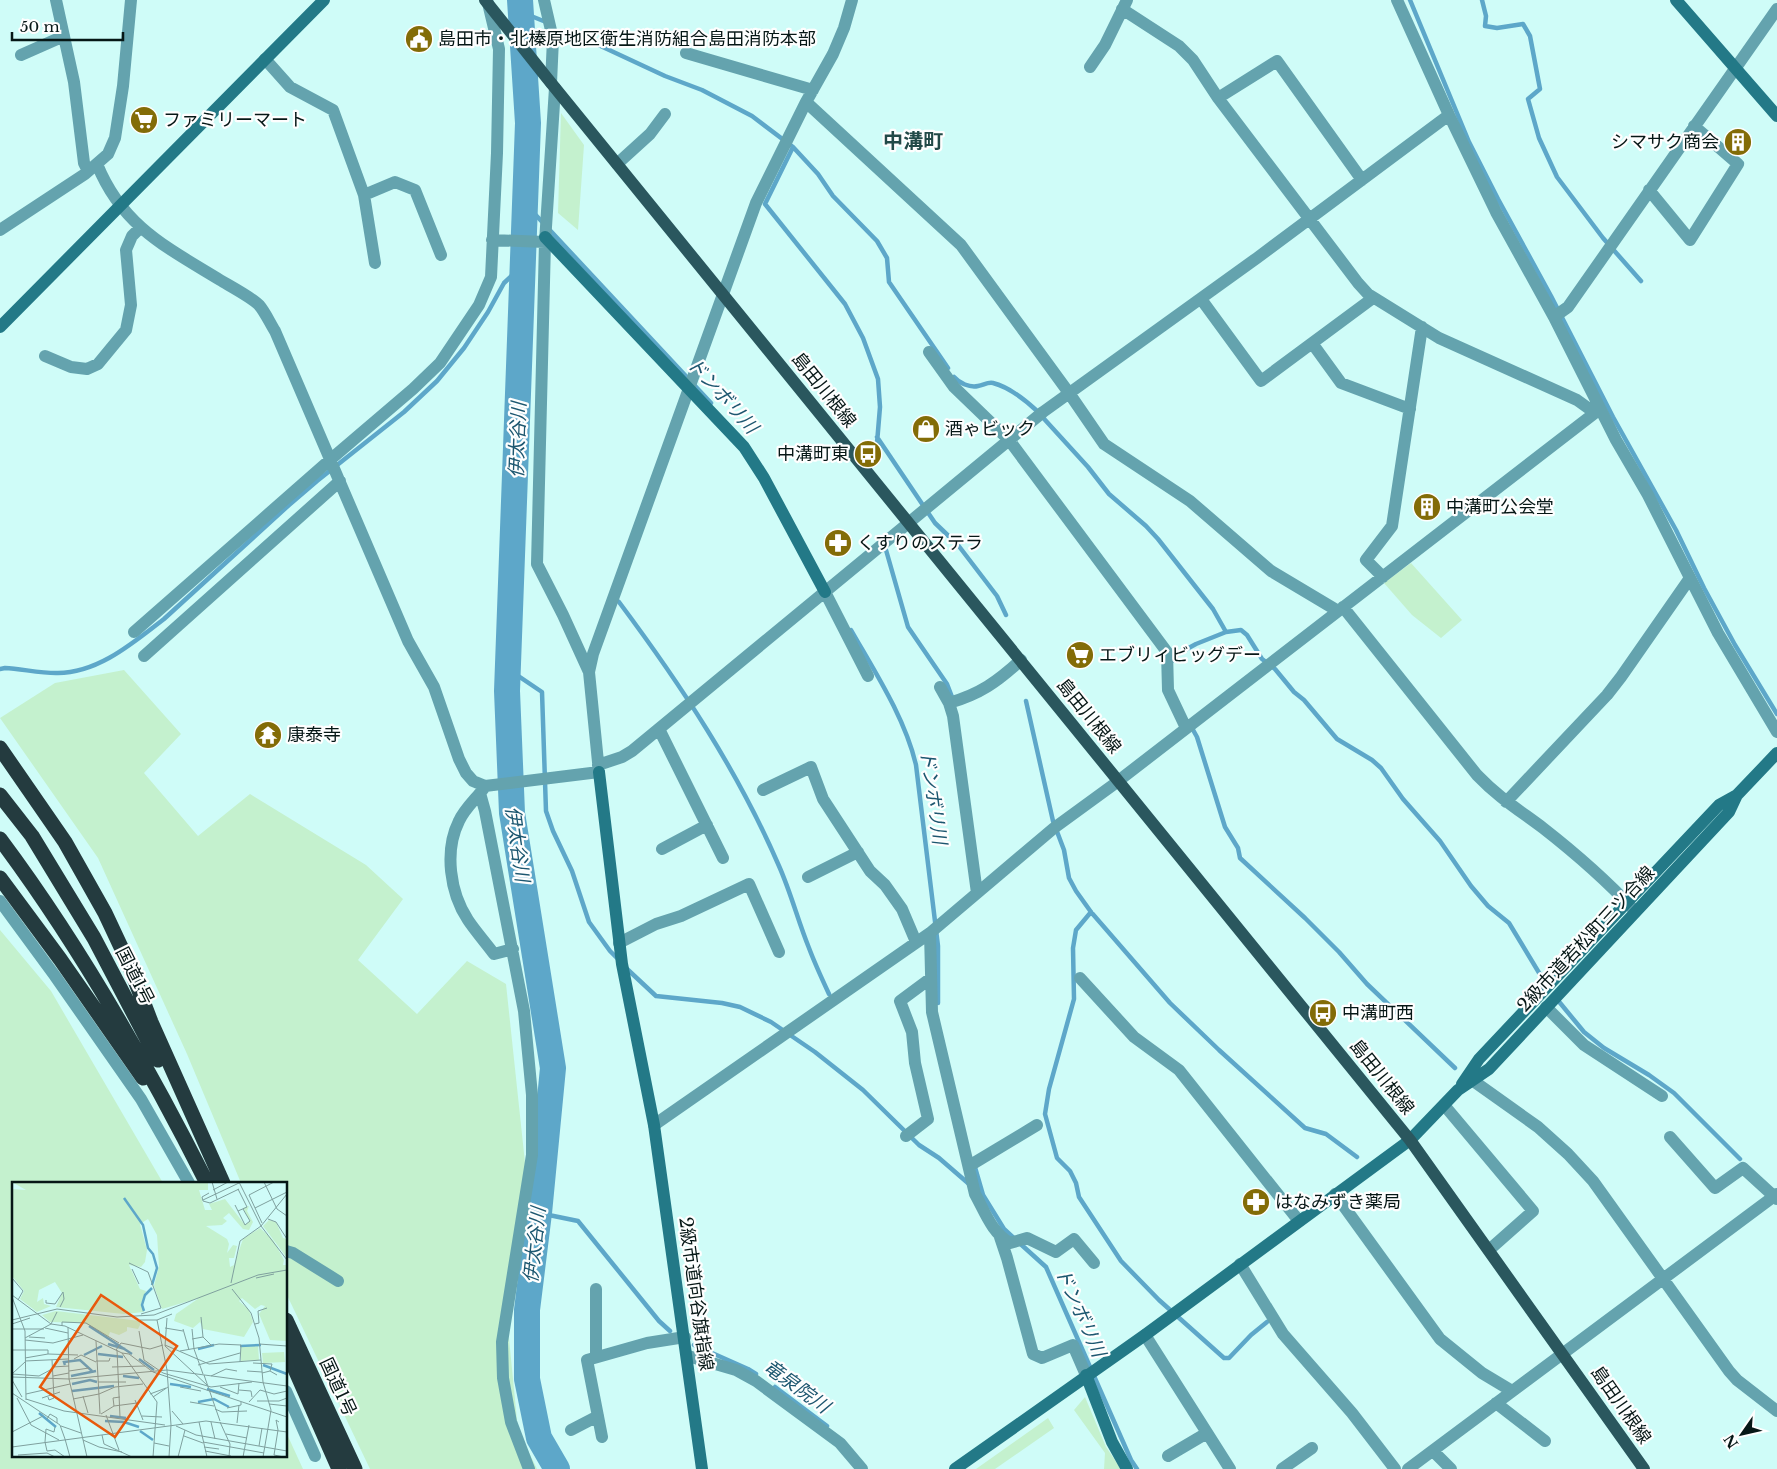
<svg xmlns="http://www.w3.org/2000/svg" width="1777" height="1469" font-family="'Libre Baskerville','Noto Sans JP',serif">
  <rect width="100%" height="100%" fill="#cffcf8"/>
  <path fill="#c4f1ce" d="M561,113L584,145L578,230L558,213Z
    M1411,563L1462,620L1441,638L1412,615L1384,583Z
    M124,670L181,734L144,773L198,836L250,794L366,865L403,899L358,960L417,1014L467,961L506,984L526,1172L506,1308L518,1430L537,1469H370L286,1293V1183H241L187,1054L98,858L0,718L55,683Z
    M0,930L51,991L163,1183H14V1455H286V1432L303,1469H0Z
    M1085,1397L1106,1447L1121,1469H1104L1105,1453L1074,1410Z
    M1048,1418L1054,1428L995,1469H976Z"/>
  <g fill="none" stroke-linecap="round" stroke-linejoin="round">
    <path stroke="#5da7c9" stroke-width="4.5" d="M1410,0L1469,142L1498,199L1551,296L1613,417L1676,530L1704,588L1735,645L1777,714
      M1482,0L1486,16L1485,26L1497,28L1523,24L1530,36L1540,89L1528,99L1539,138L1557,177L1603,238L1641,281
      M521,12L546,22
      M577,35L665,76L702,90L752,116L793,147L818,174L833,196L877,241L887,258L889,282L948,368
      M793,147L765,204L845,304L863,338L878,379L880,407L876,455
      M526,209L532,211L711,403
      M954,377C959,383 970,388 978,386C984,385 987,382 993,383C1009,387 1024,399 1036,410L1088,467L1109,494L1146,526L1158,539L1213,609L1226,632L1241,630L1247,635L1262,659L1275,669L1294,692L1304,700L1337,739L1372,760L1381,768L1403,799L1440,841L1471,886L1488,906L1509,923L1547,986
      M877,437L935,523L958,545L997,596L1006,615
      M886,550L908,627L947,684L952,697
      M619,602C681,685 738,771 779,866C791,893 798,921 809,948C815,964 822,979 829,994
      M851,630C875,672 905,718 916,765L938,946V1003
      M1172,661V657L1196,644L1226,632
      M0,669L5,668C22,669 39,673 56,673C97,674 133,643 164,619L289,505L317,481L404,412L437,381L464,348L488,312L504,283L523,265
      M508,669L542,692L546,811L553,831L572,871L589,922L610,951L619,960
      M1026,701L1053,821L1064,850L1069,878L1076,891L1091,912L1170,1003L1219,1050L1305,1128L1326,1134L1357,1157
      M1192,728L1197,737L1225,827L1238,848L1240,858L1305,918L1339,952L1367,984L1455,1068
      M1091,912L1076,930L1073,948L1074,999L1049,1089L1045,1114L1057,1158L1070,1171L1076,1183L1079,1197L1121,1261L1159,1300L1224,1358H1229L1251,1335L1267,1322
      M626,968L656,996L722,1003L740,1007L771,1022L815,1052L863,1090L919,1145L939,1158L969,1184
      M1556,998L1584,1032L1604,1048L1649,1075L1674,1093L1740,1159
      M974,1164L983,1195L1004,1229L1046,1267L1131,1460L1137,1469
      M539,1213L578,1221L659,1321L670,1331
      M694,1345L748,1369L756,1374
      M775,1387L827,1426"/>
    <path stroke="#5da7c9" stroke-width="26" d="M520,0L528,123L507,691L512,813L553,1068L539,1213L527,1310V1379L539,1438L557,1469"/>
    <path stroke="#64a3ae" stroke-width="12" d="M56,0L74,82L84,163L88,171
      M544,0L553,39L551,83
      M1397,0L1449,115L1496,212L1554,317L1616,440L1648,495L1718,633L1777,732
      M1122,9L1179,46L1193,60L1218,98L1358,283L1368,294L1439,338L1577,400L1595,413
      M686,53L813,90
      M21,55L64,36
      M265,59L290,87L333,110L364,195L375,263
      M1090,67L1105,45L1127,0
      M555,88L545,242L537,564L563,615L589,672
      M1218,98L1277,61L1362,180
      M806,102L961,245L1069,393L1104,444L1190,501L1271,571L1338,611
      M97,164C122,226 166,247 220,280C230,286 251,297 259,305C265,312 270,323 275,331L408,641L434,687L459,759L466,773L473,781L485,786L599,772L589,672L593,654L756,203L806,102L833,54L844,28L852,0
      M617,164L650,134L665,114
      M1649,190L1690,240L1738,164L1694,126
      M364,195L395,182L415,190L441,255
      M0,230L85,174L108,154L115,138L123,86L131,0
      M492,240L545,242
      M1201,299L1261,381L1373,298
      M1554,317L1568,307L1777,9
      M1312,343L1341,383L1410,409
      M929,352L954,387L1009,440L1167,652L1168,690L1186,728
      M45,356L71,367L87,369L98,364L126,330L131,305L126,250L132,236L140,228
      M1383,577L1366,560L1392,526L1422,327
      M825,592L868,676
      M1343,607L1477,775C1498,797 1519,810 1543,828C1575,853 1606,880 1634,910
      M134,632L331,459L413,389L440,363L479,305L491,277L497,153L499,49L488,3
      M144,656L340,481
      M940,687L949,703L953,716L977,893
      M949,703C980,694 997,682 1021,660
      M659,729L723,858
      M598,765L622,757L632,751L1043,412L1257,258L1449,115
      M484,788C476,799 465,808 459,821C444,851 450,893 468,920C476,932 486,943 494,954L513,949
      M763,790L811,767L823,799L870,871L885,885L902,909L916,942
      M480,793L485,811L524,1011L532,1095V1155L502,1342L503,1378L511,1422L529,1469
      M1506,802L1607,695L1621,677L1690,578
      M662,849L707,825
      M808,877L858,852
      M0,901L55,976L141,1099L189,1183
      M930,933L932,1012L975,1194C985,1212 992,1233 1010,1243L1027,1238L1056,1252L1074,1239L1094,1263
      M619,943L656,924L681,916L749,884L779,952
      M1080,978L1134,1037L1179,1070L1299,1221
      M1546,1007L1584,1045L1662,1096
      M1472,1080L1538,1127L1568,1154L1593,1181L1729,1371L1737,1380L1777,1411
      M1444,1105L1533,1211L1489,1250
      M654,1125L930,933L1054,828L1113,785L1600,409
      M906,1136L928,1119L915,1063L912,1032L900,1001L931,978
      M1670,1137L1715,1188L1743,1168L1777,1199
      M969,1166L1037,1125
      M1335,1194L1440,1339L1482,1373L1512,1391
      M1000,1237L1007,1258L1033,1354L1042,1358L1073,1345L1086,1375
      M286,1251L293,1253L338,1281
      M1240,1264L1283,1334L1352,1413L1395,1469
      M596,1289V1357
      M1145,1335L1230,1469
      M688,1356L736,1370L756,1381L840,1443L862,1469
      M286,1391L315,1456
      M1496,1403L1545,1441
      M571,1430L598,1416
      M602,1437L587,1360L647,1343L685,1337
      M1433,1451L1451,1469
      M1168,1456L1207,1433
      M1282,1469L1312,1448
      M1408,1469L1777,1194"/>
    <path stroke="#237987" stroke-width="12" d="M1676,0L1777,116
      M545,237L744,447L764,478L825,592
      M0,327L324,0
      M599,772L622,964L654,1125L702,1469
      M1462,1084L1479,1059L1719,805L1737,795
      M1086,1375L1112,1442L1127,1469
      M955,1469L1145,1335L1410,1140L1458,1090L1489,1069L1729,812L1737,795L1777,753"/>
    <path stroke="#2a575e" stroke-width="12" d="M485,0L547,78L1410,1140L1644,1469"/>
    <path stroke="#243b3f" stroke-width="15" d="M0,748L65,842L105,913L128,962L151,1022L223,1183
      M0,795L32,836L94,938L158,1060
      M0,839C80,946 147,1064 207,1183
      M0,878L60,959L143,1078
      M286,1320L355,1469
      M286,1349L339,1469"/>
  </g>
  <defs>
    <symbol id="civic-disc" viewBox="-11 -11 22 22"><circle r="9.5" fill="#836c07" stroke="#fefefe"/><path d="M-.6-6.5H3V-4.5H.6V-3L4-1V1h2V6H-6V1h2V-1L-.6-3ZM-1.2 2.5V6h2.4V2.5Z" fill="#fff"/></symbol>
    <symbol id="supermarket-disc" viewBox="-11 -11 22 22"><circle r="9.5" fill="#836c07" stroke="#fefefe"/><path d="M-6-5.5h2.5l.6 2H6L4.5 2H-2.5L-4.4-4H-6ZM-1.5 3.2a1.3 1.3 0 1 0 .1 0ZM3 3.2a1.3 1.3 0 1 0 .1 0Z" fill="#fff"/></symbol>
    <symbol id="building-disc" viewBox="-11 -11 22 22"><circle r="9.5" fill="#836c07" stroke="#fefefe"/><path d="M-4-6H4V6H1V3H-1V6H-4ZM-2.5-4.3h1.7v1.8h-1.7ZM.8-4.3h1.7v1.8H.8ZM-2.5-1h1.7V.8h-1.7ZM.8-1h1.7V.8H.8Z" fill="#fff"/></symbol>
    <symbol id="shop-disc" viewBox="-11 -11 22 22"><circle r="9.5" fill="#836c07" stroke="#fefefe"/><path d="M-5-2.5h2.3a2.7 3.5 0 0 1 5.4 0H5L5.5 6h-11ZM-1.5-2.5h3a1.5 2.3 0 0 0-3 0Z" fill="#fff"/></symbol>
    <symbol id="bus-disc" viewBox="-11 -11 22 22"><circle r="9.5" fill="#836c07" stroke="#fefefe"/><path d="M-5-6H5V4H4V6H2V4H-2V6H-4V4H-5ZM-3.5-4V0h7V-4ZM-3.5 1.2v1.5H-2V1.2ZM2 1.2v1.5H3.5V1.2Z" fill="#fff"/></symbol>
    <symbol id="pharmacy-disc" viewBox="-11 -11 22 22"><circle r="9.5" fill="#836c07" stroke="#fefefe"/><path d="M-2-6h4v4h4v4h-4v4h-4v-4h-4v-4h4Z" fill="#fff"/></symbol>
    <symbol id="temple-disc" viewBox="-11 -11 22 22"><circle r="9.5" fill="#836c07" stroke="#fefefe"/><path d="M0-6L5-2H3V0L6.5 2.5H4V6H1.5V3h-3V6H-4V2.5H-6.5L-3 0V-2H-5Z" fill="#fff"/></symbol>
  </defs>
  <g fill-rule="evenodd">
    <use href="#civic-disc" x="403" y="23" width="32" height="32"/>
    <use href="#supermarket-disc" x="128" y="104" width="32" height="32"/>
    <use href="#building-disc" x="1722" y="126" width="32" height="32"/>
    <use href="#shop-disc" x="910" y="413" width="32" height="32"/>
    <use href="#bus-disc" x="852" y="438" width="32" height="32"/>
    <use href="#building-disc" x="1411" y="491" width="32" height="32"/>
    <use href="#pharmacy-disc" x="822" y="527" width="32" height="32"/>
    <use href="#supermarket-disc" x="1064" y="639" width="32" height="32"/>
    <use href="#temple-disc" x="252" y="719" width="32" height="32"/>
    <use href="#bus-disc" x="1307" y="997" width="32" height="32"/>
    <use href="#pharmacy-disc" x="1240" y="1186" width="32" height="32"/>
  </g>
  <g text-anchor="middle" stroke-width="4.5" stroke-linejoin="round" paint-order="stroke">
    <g font-size="18" fill="#061716" stroke="#fefefe" text-anchor="start">
      <text x="438" y="45">島田市・北榛原地区衛生消防組合島田消防本部</text>
      <text x="163" y="126">ファミリーマート</text>
      <text x="1719" y="148" text-anchor="end">シマサク商会</text>
      <text x="945" y="435">酒ゃビック</text>
      <text x="849" y="460" text-anchor="end">中溝町東</text>
      <text x="1446" y="513">中溝町公会堂</text>
      <text x="857" y="549">くすりのステラ</text>
      <text x="1099" y="661">エブリィビッグデー</text>
      <text x="287" y="741">康泰寺</text>
      <text x="1342" y="1019">中溝町西</text>
      <text x="1275" y="1208">はなみずき薬局</text>
    </g>
    <g font-size="18" fill="#061716" stroke="#fefefe">
      <text transform="translate(824 390) rotate(51)" y="6">島田川根線</text>
      <text transform="translate(1089 716) rotate(51)" y="6">島田川根線</text>
      <text transform="translate(1586 939) rotate(-47)" y="6">2級市道若松町三ツ合線</text>
      <text transform="translate(135 976) rotate(63)" y="6">国道1号</text>
      <text transform="translate(1382 1077) rotate(51)" y="6">島田川根線</text>
      <text transform="translate(696 1294) rotate(82)" y="6">2級市道向谷旗指線</text>
      <text transform="translate(338 1387) rotate(65)" y="6">国道1号</text>
      <text transform="translate(1621 1405) rotate(55)" y="6">島田川根線</text>
    </g>
    <g font-size="19" font-style="italic" fill="#1d5770" stroke="#fefefe">
      <text transform="translate(723 395) rotate(48)" y="7">ドンボリ川</text>
      <text transform="translate(517 440) rotate(-88)" y="7">伊太谷川</text>
      <text transform="translate(934 797) rotate(82)" y="7">ドンボリ川</text>
      <text transform="translate(518 844) rotate(82)" y="7">伊太谷川</text>
      <text transform="translate(534 1245) rotate(-84)" y="7">伊太谷川</text>
      <text transform="translate(1081 1312) rotate(66)" y="7">ドンボリ川</text>
      <text transform="translate(797 1386) rotate(36)" y="7">竜泉院川</text>
    </g>
    <g font-size="20" font-weight="bold" fill="#224a48" stroke="#fefefe">
      <text x="913" y="148">中溝町</text>
    </g>
  </g>
  <g transform="translate(12 1182)">
    <rect width="275" height="275" fill="#cffcf8"/>
    <path d="M0,0H196V8H187L193,28H200L197,22L213,17L233,43L238,39L231,26L237,24L235,29L241,40L237,48L231,47L217,31L211,36L215,39L210,43L194,44L215,57L217,62L215,71L221,63L225,64L222,76H217L218,85L222,83L231,57L248,46L261,58L272,78L271,83H275V159L258,158L247,132L253,124L249,123L243,127L230,116L227,119L237,128L241,140L232,155L191,147L188,140L181,146L162,139L164,132L187,116L150,127L142,104L147,84L145,53L136,37L128,42L135,68L133,80L129,85L117,83L128,107L134,109L129,122L132,130L112,132L44,125L50,111L43,100L27,108L25,120L31,116L32,122L39,124L25,130L8,117L12,109L0,94V7L14,8ZM257,38L264,40L271,56L275,57V76L251,44ZM44,129L128,139V143L126,147L115,145V149L107,153L98,150L96,156L73,141L38,140L30,133ZM246,164L247,178L229,179V165ZM272,170L273,180L251,181L250,171Z" fill="#c4f1ce"/>
    <path fill="none" stroke="#5da7c9" stroke-width="2.5" d="M112,16L131,43L136,66L141,72L145,86L140,103M132,129L130,123L133,113L140,106M77,144L120,172M96,162L113,167M228,164L249,163M186,167L202,163M86,172L111,175M72,173L90,164M127,177L142,188M53,183L52,180L68,178L80,189M251,183L275,192M59,194L84,189M111,194L127,196M60,202L78,198L85,200M158,202L179,205M195,207L218,214M60,209L102,204M186,220L202,217L217,225M27,231L44,245M98,234L114,236M93,239L112,240L127,245M128,249L141,258"/>
    <path fill="none" stroke="#7fa09e" stroke-width="1" d="M200,0L205,17M227,0L249,44L275,12M252,0L265,27L275,34M201,8L216,0M197,11L190,15L191,19L198,21L227,7M191,18L227,1M223,23L233,43L238,39L231,27M243,26L275,10M226,29L235,25L226,7M256,37L264,40L275,57M250,41L237,13L262,0M117,81L136,90L149,126M120,87L127,102M0,96L11,109L6,118M244,96L262,92M219,101L228,59L249,44L275,78M220,107L239,131L247,156L251,200L259,228L256,246M0,113L39,142L45,130M0,115L13,149L14,218M34,118V121L43,122L51,110L52,117L48,125M129,132L149,126M189,135L191,155M155,136L153,164L195,203M0,138L45,127L105,135L142,133L246,93L275,88M128,138H145L160,132M145,138L155,188L275,204M0,142L18,136M243,142L247,141L246,129L255,126M50,144V140L74,141L107,161M56,145L57,197L75,275M33,146L56,151M153,146L171,149M0,147H32M171,147L177,168M180,147L182,167L191,192M127,149L132,178L151,191L199,205L240,200M17,155L33,156M13,156L39,142L53,144L110,171L145,220L141,275M180,157L191,155L199,163M13,158L41,161L71,153M84,159L88,232M247,162L275,164M153,163L197,182L249,178M0,168H36V172M104,168L109,161L138,167L151,163M105,168L108,235M168,169L207,162L229,163L228,180M110,171L117,172L141,190M13,176L36,172L66,173M62,177L69,173L84,180M13,179L56,177M84,179H97L98,176M241,181L260,182L258,189M186,183L228,171M40,185L57,184M100,185L133,184M57,189L77,186M235,189L250,190M141,190L275,235M1,191L13,180M250,191L258,189L265,193M0,192L27,194L40,187M192,193L208,239M41,194L57,191M199,194L214,187L225,189M0,195L57,197L155,188L159,243L157,275M0,198L10,215M86,200H114M168,205L189,209M208,205L226,212L227,201M227,208L239,209L240,215M0,211L48,243L53,257M14,212L58,202M87,212L103,205L131,202M138,212L154,206M71,214L76,231M36,215L37,218L42,216L40,178M141,215L156,205M5,216L19,243L47,258M30,216L48,210M14,217L52,229L153,243M61,217L87,212M123,218L131,238M245,219H267L275,216M178,220L202,224M237,220L248,208L262,212L275,209M257,222L275,224M102,224L101,216L108,215M215,226L229,223V220M203,227L210,230L235,229M160,229L171,242M89,232L102,224L125,221M94,233L107,268M130,234L150,235M35,237L38,232L45,236V241M187,240L195,275M199,240L203,257M208,240L218,262L217,275M267,240L264,238L266,248L262,273L272,275M225,241L227,223M49,244L69,251M164,244L184,253L275,269M0,250L31,234M214,252L235,256M90,253L92,262L120,275M172,254L191,261M53,257L58,275M71,258L87,265L110,270M33,260L35,269L43,268L53,275M33,260L34,247L42,250L43,245M191,260L252,271M142,261L157,264M247,264L250,246M0,265L194,239L275,250M192,265L207,267M193,269L219,274M6,273L35,271L43,275M166,275L173,248M231,275L237,243M251,275L256,246"/>
    <path fill="#e8590c" fill-opacity="0.15" stroke="#e8590c" stroke-width="2.5" d="M89,113L165,164L103,255L28,205Z"/>
    <rect width="275" height="275" fill="none" stroke="#061716" stroke-width="2.5"/>
  </g>
  <g transform="translate(1742 1434) rotate(236)" stroke="#fefefe" stroke-width="4" paint-order="stroke">
  <path d="M0-4L9 19L0 12L-9 19Z" fill="#061716"/>
  <text y="-8" font-size="14" font-weight="bold" text-anchor="middle" fill="#061716">N</text>
  </g>
  <path d="M12 32v8h111v-8" fill="none" stroke="#061716" stroke-width="2.5"/>
  <text x="20" y="32" font-size="15" fill="#061716" stroke="#fefefe" stroke-width="4" paint-order="stroke">50 m</text>
</svg>
